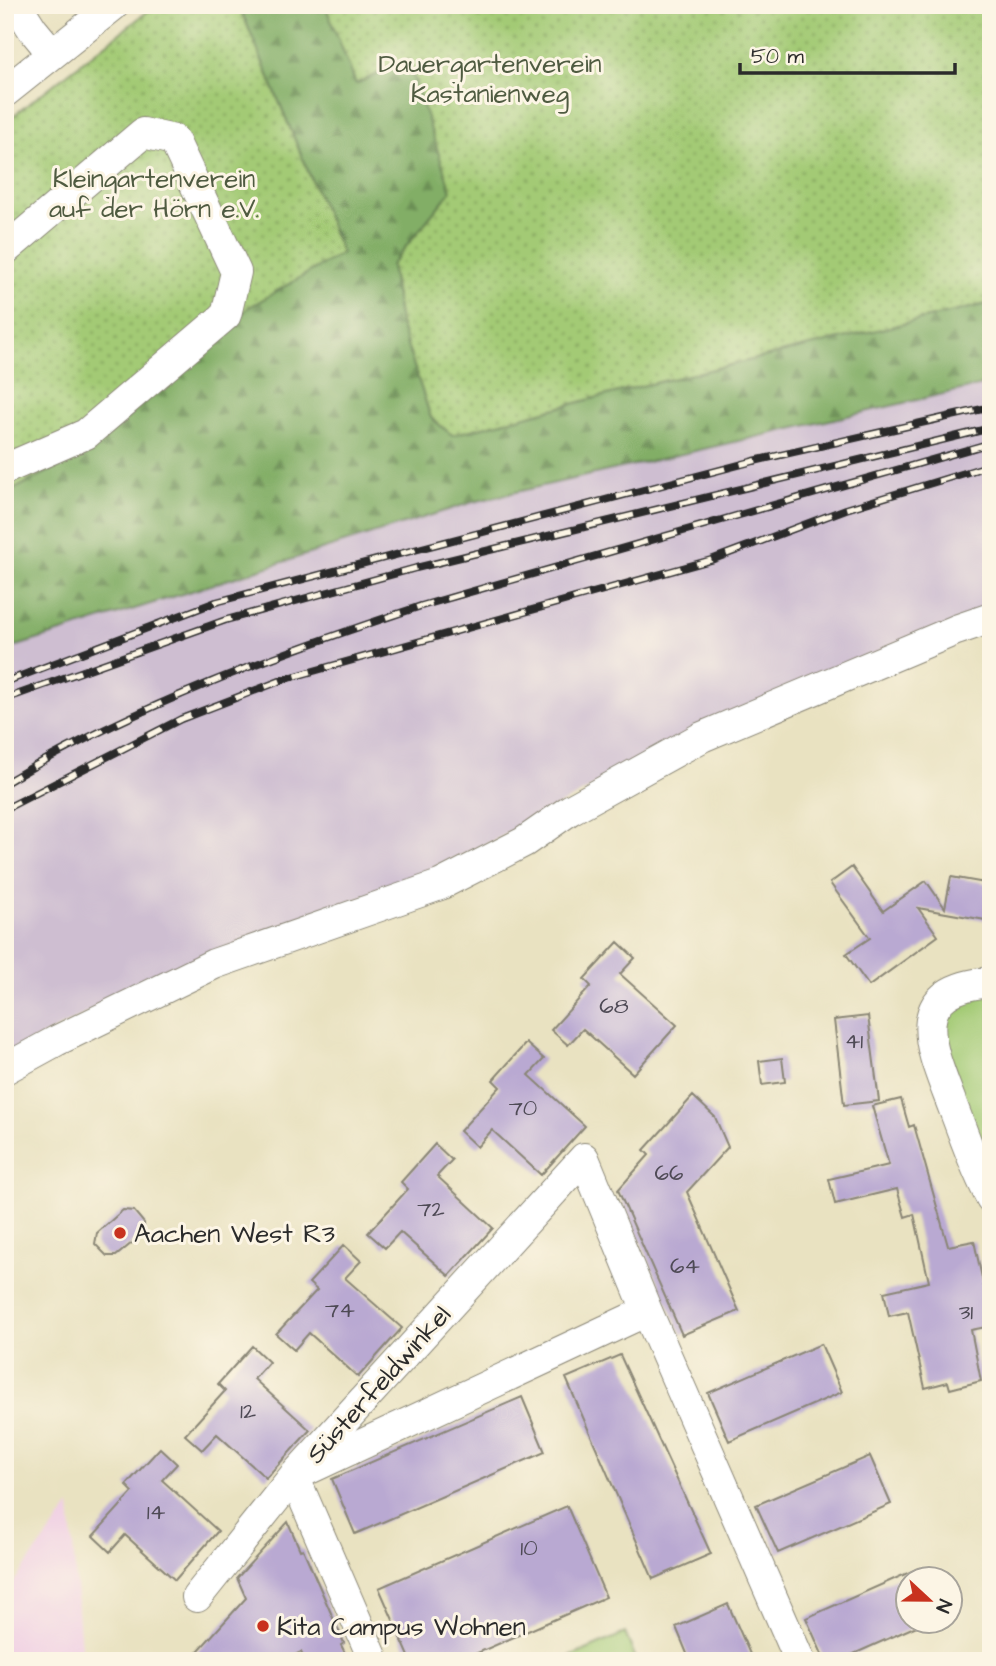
<svg xmlns="http://www.w3.org/2000/svg" width="996" height="1666" font-family="'Architects Daughter',sans-serif">
  <defs>
    <pattern id="grass-dots" width="8" height="8" patternUnits="userSpaceOnUse" patternTransform="scale(1.75)"><rect width="8" height="8" fill="#a3ca75"/><path d="M2 2h.1M6 6h.1" fill="none" stroke="#85a460" stroke-width="1.8" stroke-linecap="round"/></pattern>
    <pattern id="forest-firs" width="22" height="20" patternUnits="userSpaceOnUse" patternTransform="scale(1.75)"><rect width="22" height="20" fill="#82ae66"/><path d="M5 1l3.5 6h-7zM16 11l3.5 6h-7z" fill="#6b8e54"/></pattern>
  </defs>
  <rect width="100%" height="100%" fill="#fcf5e5"/>
  <filter id="ink" filterUnits="userSpaceOnUse"><feTurbulence type="fractalNoise" baseFrequency=".0143" numOctaves="2"/><feDisplacementMap in="SourceGraphic" scale="14" xChannelSelector="R" yChannelSelector="G"/><feConvolveMatrix kernelMatrix="1 2 1 2 8 2 1 2 1" color-interpolation-filters="sRGB"/></filter>
  <filter id="wash" filterUnits="userSpaceOnUse"><feTurbulence type="fractalNoise" baseFrequency=".00686" numOctaves="4" result="noise"/><feDisplacementMap in="SourceGraphic" scale="28" xChannelSelector="R" yChannelSelector="G"/><feGaussianBlur stdDeviation="1.57" result="paint"/><feColorMatrix in="noise" values="0 0 0 0 0 0 0 0 0 0 0 0 0 0 0 0 0 1.4 0 .05"/><feComposite in="paint" operator="in"/></filter>
  <g filter="url(#wash)">
    <rect width="100%" height="100%" fill="#e9e2c1"/>
    <path fill="#f0d0e4" d="M70,1506L82,1661H5V1594Z"/>
    <path fill="#cebed1" d="M991,382V610L719,718L493,841L397,884L157,976L5,1056V650L473,502Z"/>
    <path fill="url(#grass-dots)" stroke="#677a50" stroke-width="2" d="M156,5H239L342,253L248,308L94,448L5,494V122Z
      M325,5H991V303L642,386L452,435L431,418L400,324L391,264L408,61L356,84Z"/>
    <path fill="url(#forest-firs)" stroke="#566c48" stroke-width="2" d="M239,5H325L356,84L408,60L451,191L391,265L400,324L431,418L452,435L642,386L991,303V383L473,502L5,650V494L94,448L248,308L342,253Z"/>
    <path fill="#a3ca75" stroke="#677a50" stroke-width="2" d="M991,994V1147L978,1145L944,1037C947,1003 960,1002 991,994Z
      M625,1633L637,1661H561Z"/>
    <g id="blocks">
      <path fill="#b9a9d2" d="M852,867L883,911L926,881L945,908L951,877L991,884V921L918,908L938,936L869,986L846,954L870,938L830,883Z
        M618,942L635,958L620,974L677,1025L633,1074L583,1029L568,1045L551,1030L591,986L584,979Z
        M868,1016L879,1101L844,1105L834,1020Z
        M526,1043L544,1059L529,1075L585,1126L541,1175L492,1130L477,1147L460,1131L500,1087L493,1080Z
        M782,1058L785,1082L762,1085L759,1061Z
        M693,1096L715,1117L728,1147L687,1192L739,1311L682,1335L618,1190L649,1155L644,1150Z
        M901,1099L909,1127L914,1125L948,1246L974,1241L991,1319V1326L971,1330L981,1381L950,1389L948,1382L925,1388L908,1312L889,1316L884,1292L929,1282L914,1214L905,1217L897,1189L835,1204L829,1179L889,1165L872,1106Z
        M435,1144L452,1160L437,1176L493,1228L449,1276L400,1232L385,1248L368,1233L408,1189L401,1182Z
        M123,1210L134,1211L144,1223V1233L116,1256H107L95,1244L97,1233Z
        M344,1245L361,1261L345,1278L402,1328L358,1377L309,1333L294,1350L276,1334L317,1290L309,1283Z
        M821,1344L842,1392L729,1441L708,1393Z
        M252,1346L269,1362L254,1379L310,1430L266,1478L217,1434L202,1450L185,1435L225,1391L218,1384Z
        M620,1355L711,1554L653,1579L566,1378Z
        M522,1397L545,1452L355,1534L332,1479Z
        M160,1448L177,1464L162,1480L218,1531L175,1580L125,1535L110,1552L93,1536L133,1492L126,1485Z
        M870,1456L891,1504L778,1553L756,1505Z
        M567,1506L606,1597L459,1661H411L379,1588Z
        M288,1522L300,1550L303,1549L344,1643L341,1645L346,1655L333,1661H305L301,1652L282,1661H189L246,1598L237,1578Z
        M919,1568L924,1578H908V1620H930L838,1661H825L806,1618Z
        M728,1604L753,1661H690L676,1627Z"/>
    </g>
  </g>
  <g filter="url(#ink)">
    <use href="#blocks" fill-opacity="0" stroke="#8a8676" stroke-width="2"/>
    <g fill="none" stroke-linecap="round" stroke-linejoin="round">
      <defs>
        <path id="minor" d="M17,5L33,30L52,53
          M5,92L114,5
          M5,250L143,133L174,140L236,272L226,315L86,434L5,469
          M991,982C901,989 932,1051 953,1107C965,1138 975,1169 991,1198
          M5,1069L56,1041L214,964L440,885L524,842L570,810L702,737L956,630L991,618
          M307,1470L647,1311
          M294,1476L374,1661
          M197,1597L294,1476L584,1158L647,1311L800,1661"/>
      </defs>
      <use href="#minor" stroke="#8a8676" stroke-width="32"/>
      <use href="#minor" stroke="#fff" stroke-width="30"/>
      <defs>
        <path id="rail" d="M5,682L216,602L754,461L991,407
          M5,699L226,620L416,568L991,428
          M5,783C134,706 279,653 421,606L991,443
          M5,809L181,719L285,679L711,560L846,509L991,465"/>
      </defs>
      <use href="#rail" stroke="#2b2b2b" stroke-width="8"/>
      <use href="#rail" stroke="#fcf5e5" stroke-width="5" stroke-dasharray="16" stroke-linecap="butt"/>
    </g>
  </g>
  <g fill="#c8321e" stroke="#fcf5e5" stroke-width="2.5">
    <circle cx="120" cy="1233" r="7"/>
    <circle cx="263" cy="1626" r="7"/>
  </g>
  <g text-anchor="middle" stroke-width="6" stroke-linejoin="round" paint-order="stroke">
    <g font-size="23" fill="#4e4a55">
      <text x="614" y="1013">68</text>
      <text x="854" y="1048">41</text>
      <text x="523" y="1115">70</text>
      <text x="669" y="1180">66</text>
      <text x="431" y="1216">72</text>
      <text x="685" y="1273">64</text>
      <text x="340" y="1317">74</text>
      <text x="966" y="1319">31</text>
      <text x="248" y="1418">12</text>
      <text x="156" y="1519">14</text>
      <text x="529" y="1555">10</text>
    </g>
    <g font-size="26" fill="#4f5b41" stroke="#fcf5e5">
      <text x="490" y="72">Dauergartenverein<tspan x="490" dy="30">Kastanienweg</tspan></text>
      <text x="154" y="187">Kleingartenverein<tspan x="154" dy="30">auf der Hörn e.V.</tspan></text>
    </g>
    <g font-size="26" fill="#2b2b2b" stroke="#fcf5e5" text-anchor="start">
      <text x="134" y="1242">Aachen West R3</text>
      <text x="277" y="1635">Kita Campus Wohnen</text>
    </g>
    <g font-size="26" fill="#2b2b2b" stroke="#fcf5e5">
      <text transform="translate(378 1384) rotate(-48)" y="9">Süsterfeldwinkel</text>
    </g>
  </g>
  <rect width="996" height="1666" fill="none" stroke="#fcf5e5" stroke-width="28"/>
  <g transform="translate(929 1600) rotate(112)"><circle r="33" fill="#fcf5e5" stroke="#a8a49b" stroke-width="2"/>
  <path d="M0-5L12 26L0 18L-12 26Z" fill="#c8321e"/>
  <text y="-10" font-size="19" font-weight="bold" text-anchor="middle" fill="#2b2b2b">N</text>
  </g>
  <path d="M740 63v10h215v-10" fill="none" stroke="#2b2b2b" stroke-width="3.5"/>
  <text x="751" y="63" font-size="21" fill="#2b2b2b" stroke="#fcf5e5" stroke-width="5" paint-order="stroke">50 m</text>
</svg>
